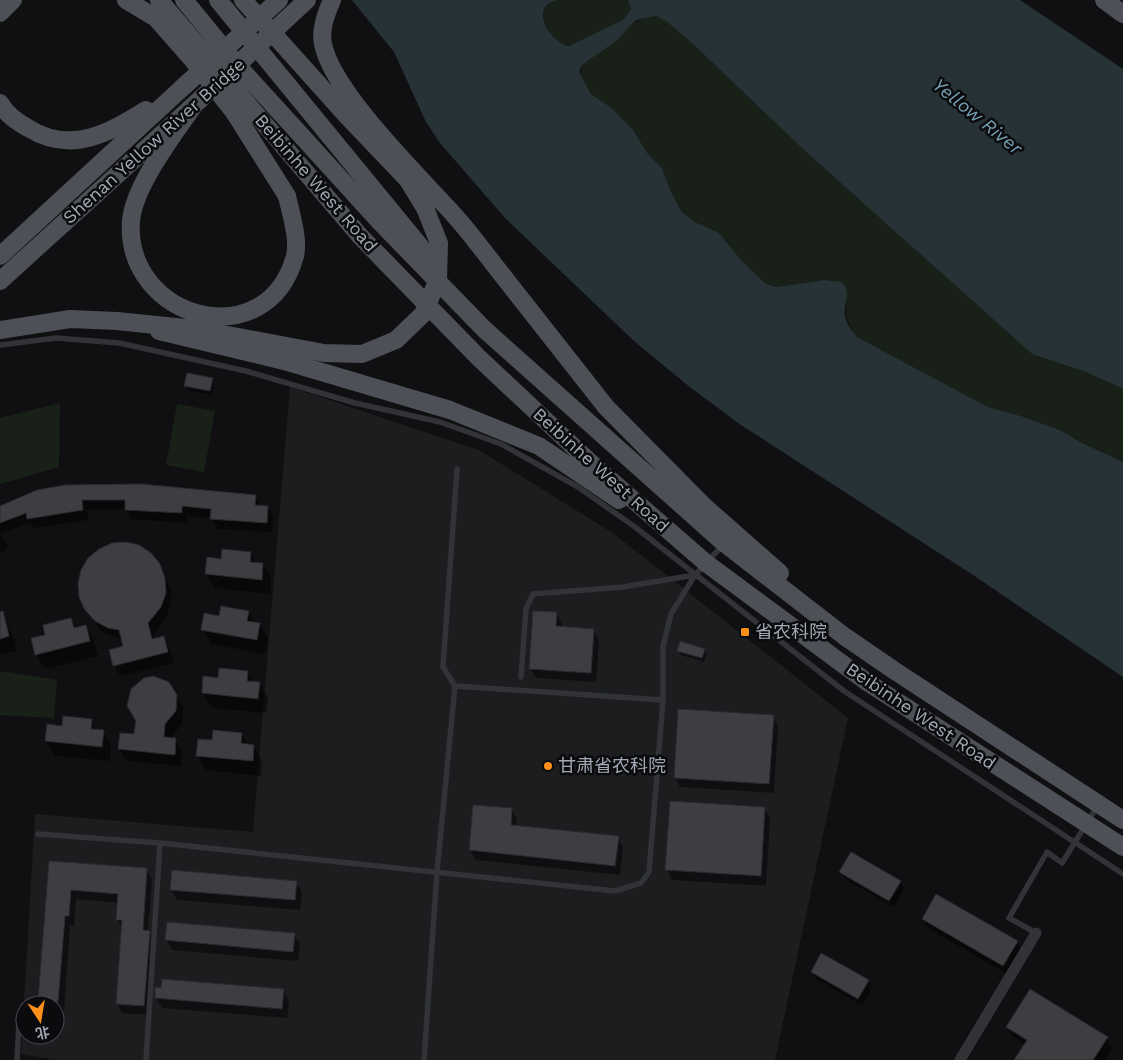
<svg xmlns="http://www.w3.org/2000/svg" width="1123" height="1060" font-family="'Work Sans','Noto Sans SC',sans-serif">
  <rect width="100%" height="100%" fill="#101012"/>
  <path fill="#1c1d1f" fill-rule="evenodd" d="M290,387L479,450L613,533L848,718L775,1060H56L21,1054L35,814L253,832ZM25,1005H55V1035H25Z"/>
  <path fill="#182018" d="M557,0H628L631,9C628,12 626,16 624,19C616,26 573,48 563,45C553,41 540,20 544,9C547,4 553,2 557,0Z
    M656,16L666,21L694,45L806,152L1032,354L1086,372L1123,389V462L1082,443L1060,430L1021,416L988,407L857,337C839,316 852,305 842,282L824,280L777,287L766,284L742,261L719,233L693,221L682,212L672,194L662,168L648,154L633,130L612,108L591,94L580,75L582,65C607,50 626,18 656,16Z
    M60,403L59,467L0,484V418Z
    M177,404L215,411L204,472L166,465Z
    M0,671L57,680L54,718L0,715Z"/>
  <path fill="#263236" d="M352,0H557C552,2 546,4 544,9C539,24 556,44 569,46L623,20L631,9L628,0H1020L1123,69V389L1086,372L1032,354L806,152L694,45L666,21L656,16L636,20L616,41L582,65L579,72L591,94L612,108L633,130L648,154L662,168L672,194L682,212L693,221L719,233L742,261L766,284L777,287L824,280L842,282C852,293 843,304 845,316C847,325 852,331 857,337L988,407L1021,416L1060,430L1082,443L1123,462V677L973,575L741,425L691,388L634,341L506,219L439,142L425,120L394,52Z"/>
  <path fill="#0007" d="M212,379L214,383L212,395L188,390L186,386Z
    M38,491L255,496L261,507H268L273,517L272,532L217,529L211,518L187,516V523L132,519L126,509L87,510L88,520L34,528L31,523L0,534L8,547L0,554V507Z
    M251,553L257,564H263L271,579L270,594L215,588L206,574L222,560Z
    M159,565L171,590V604L166,618L153,635L154,640L164,637L170,648L174,663L120,676L114,665L125,647L123,640L102,632L86,610Z
    M249,612L255,624H260L268,639L265,654L211,644L203,630L220,617Z
    M557,614L562,623V628L593,630L599,640L596,682L536,678L530,668Z
    M71,620L76,629L86,626L94,641L98,656L45,669L36,654L47,636Z
    M5,621L13,636L17,651L0,655V622Z
    M704,650L707,654L704,662L681,655L679,651Z
    M247,672L254,683H259L268,698L266,713L212,708L203,693L219,679Z
    M153,677L168,683L183,708L182,723L171,739L176,740L182,751L181,766L126,761L119,749L136,736L137,723L131,714L129,697L137,683Z
    M773,716L778,726L774,793L680,787L675,777Z
    M91,720L97,731H103L111,746L110,761L55,756L46,741L63,727Z
    M242,735L248,745L254,746L262,761L261,776L206,770L197,755L213,742Z
    M764,808L770,818L766,886L672,880L667,870Z
    M511,809L517,819L516,827L618,838L623,847L620,875L476,860L470,850Z
    M50,862L146,870L152,879L148,932L155,942L149,1015L122,1013L117,1003L122,928L117,919L119,903L76,899L74,926L70,925L64,1011L55,1010V1005H42L39,1000Z
    M841,872L900,882L904,889L894,907L845,879Z
    M296,882L302,892L300,910L177,900L171,890Z
    M923,919L1017,942L1022,952L1009,975L929,929Z
    M294,934L300,944L298,961L172,950L167,940Z
    M812,972L868,981L872,988L862,1005L816,979Z
    M157,989L283,990L289,1000L287,1018L162,1008L156,998Z
    M1007,1027L1107,1038L1112,1048L1105,1060H1016L1025,1045L1013,1037Z"/>
  <path fill="#3c3e42" stroke="#2a2b2e" d="M187,373L213,378L210,391L184,386Z
    M141,484L256,495L255,505L268,506L267,523L210,519L211,509L182,506V513L125,510V500H82L83,510L27,519L26,513L0,523V506L37,490L66,485Z
    M126,542L139,545L151,553L160,564L165,578L166,593L161,607L148,623L152,639L164,636L168,652L113,666L109,650L123,646L119,630L108,628L95,621L85,610L79,597L78,583L81,570L88,558L99,549L112,543Z
    M222,549L251,552L250,562L263,563L262,580L205,574L207,557L221,559Z
    M221,606L249,611L247,621L260,623L257,640L201,630L204,613L219,616Z
    M3,611L9,636L0,639V612Z
    M533,611L557,612L556,626L594,629L591,673L529,669Z
    M71,618L74,628L86,625L90,641L35,655L31,638L45,635L43,625Z
    M680,641L705,649L702,658L677,651Z
    M219,668L248,671L247,681L260,682L258,699L202,693L203,676L218,678Z
    M153,676L169,682L177,695L176,711L165,724L164,737L176,738L175,755L118,749L120,733L134,734L136,721L127,706L131,689L144,678Z
    M678,709L774,715L769,784L674,778Z
    M63,716L92,719L91,729L104,730L102,747L45,741L47,724L62,726Z
    M213,730L242,733L241,743L254,745L253,761L196,756L198,739L212,740Z
    M670,801L765,807L761,876L665,870Z
    M473,805L512,808L511,825L619,836L615,866L469,850Z
    M851,852L901,881L889,901L839,872Z
    M49,861L147,868L143,930L150,931L144,1006L116,1004L122,920H116L118,894L71,890L69,916H65L58,1002L38,1000Z
    M172,870L297,881L295,900L170,890Z
    M936,894L1018,941L1003,966L922,919Z
    M167,922L295,933L293,952L165,940Z
    M821,953L869,980L858,999L811,972Z
    M162,979L284,989L282,1009L155,998V987L161,988Z
    M1030,989L1108,1037L1093,1060H1014L1027,1040L1006,1027Z"/>
  <g fill="none" stroke-linecap="round" stroke-linejoin="round">
    <path stroke="#313337" stroke-width="5.5" d="M0,345L56,338L119,343L246,371L355,403L440,422L501,444L578,487L635,527L844,691L1123,874
      M521,677L526,609L533,594L623,587L695,575
      M455,686L443,667L457,469
      M38,834L160,843L615,891L641,883L649,872L663,700V646L671,614L695,575L723,545
      M1036,933L1009,918L1047,852L1062,863L1098,805
      M17,1060L19,1020
      M146,1060L160,843
      M424,1060L437,872L455,686L663,700"/>
    <path stroke="#313337" stroke-width="11" d="M960,1060L1036,933"/>
    <path stroke="#4d5056" stroke-width="18" d="M126,0L156,18L191,58L234,112L287,196
      M159,0L360,236L479,358L592,464L706,563L867,682L1123,847
      M184,0L238,66L379,221L485,330L724,543L844,636L895,671L1123,820
      M218,0L433,262
      M1104,0L1123,14
      M0,13L13,0
      M0,103C7,115 16,121 28,128C71,155 109,133 146,110
      M0,256L182,88
      M503,276L606,407L705,507L780,573
      M159,331L288,362L450,410L539,446L619,500"/>
    <path stroke="#4d5056" stroke-width="18" d="M332,0C326,14 320,29 323,44C332,92 421,178 455,216C472,235 487,256 503,276
      M182,88L279,0
      M194,105C174,135 134,185 131,221C124,319 267,359 295,256C299,239 291,214 287,196
      M0,281L194,105L307,0
      M0,330L70,319L117,321L195,329L324,353L362,354L396,340L423,314L438,280L439,243L425,208L408,180L346,115L243,0"/>
  </g>
  <g fill="#ff8f1b" stroke="#0b0b0d" stroke-width="2">
    <rect x="740" y="627" width="10" height="10" rx="2.5"/>
    <circle cx="548" cy="766" r="5"/>
  </g>
  <g text-anchor="middle" stroke-width="5" stroke-linejoin="round" paint-order="stroke">
    <g font-size="18" fill="#a0a9b4" stroke="#0b0b0d">
      <text transform="translate(154 141) rotate(-42)" y="6">Shenan Yellow River Bridge</text>
      <text transform="translate(316 183) rotate(49)" y="6">Beibinhe West Road</text>
      <text transform="translate(601 470) rotate(42)" y="6">Beibinhe West Road</text>
      <text transform="translate(921 716) rotate(34)" y="6">Beibinhe West Road</text>
    </g>
    <g font-size="18" fill="#a0a9b4" stroke="#0b0b0d" text-anchor="start">
      <text x="755" y="638">省农科院</text>
      <text x="558" y="772">甘肃省农科院</text>
    </g>
    <g font-size="19" font-style="italic" fill="#739fb3" stroke="#0b0b0d">
      <text transform="translate(978 116) rotate(39)" y="7">Yellow River</text>
    </g>
  </g>
  <g transform="translate(40 1020) rotate(168)"><circle r="24" fill="#0b0b0d" stroke="#474a50"/>
  <path d="M0-4L9 19L0 12L-9 19Z" fill="#ff8f1b"/>
  <text y="-8" font-size="14" font-weight="bold" text-anchor="middle" fill="#a0a9b4">北</text>
  </g>
</svg>
